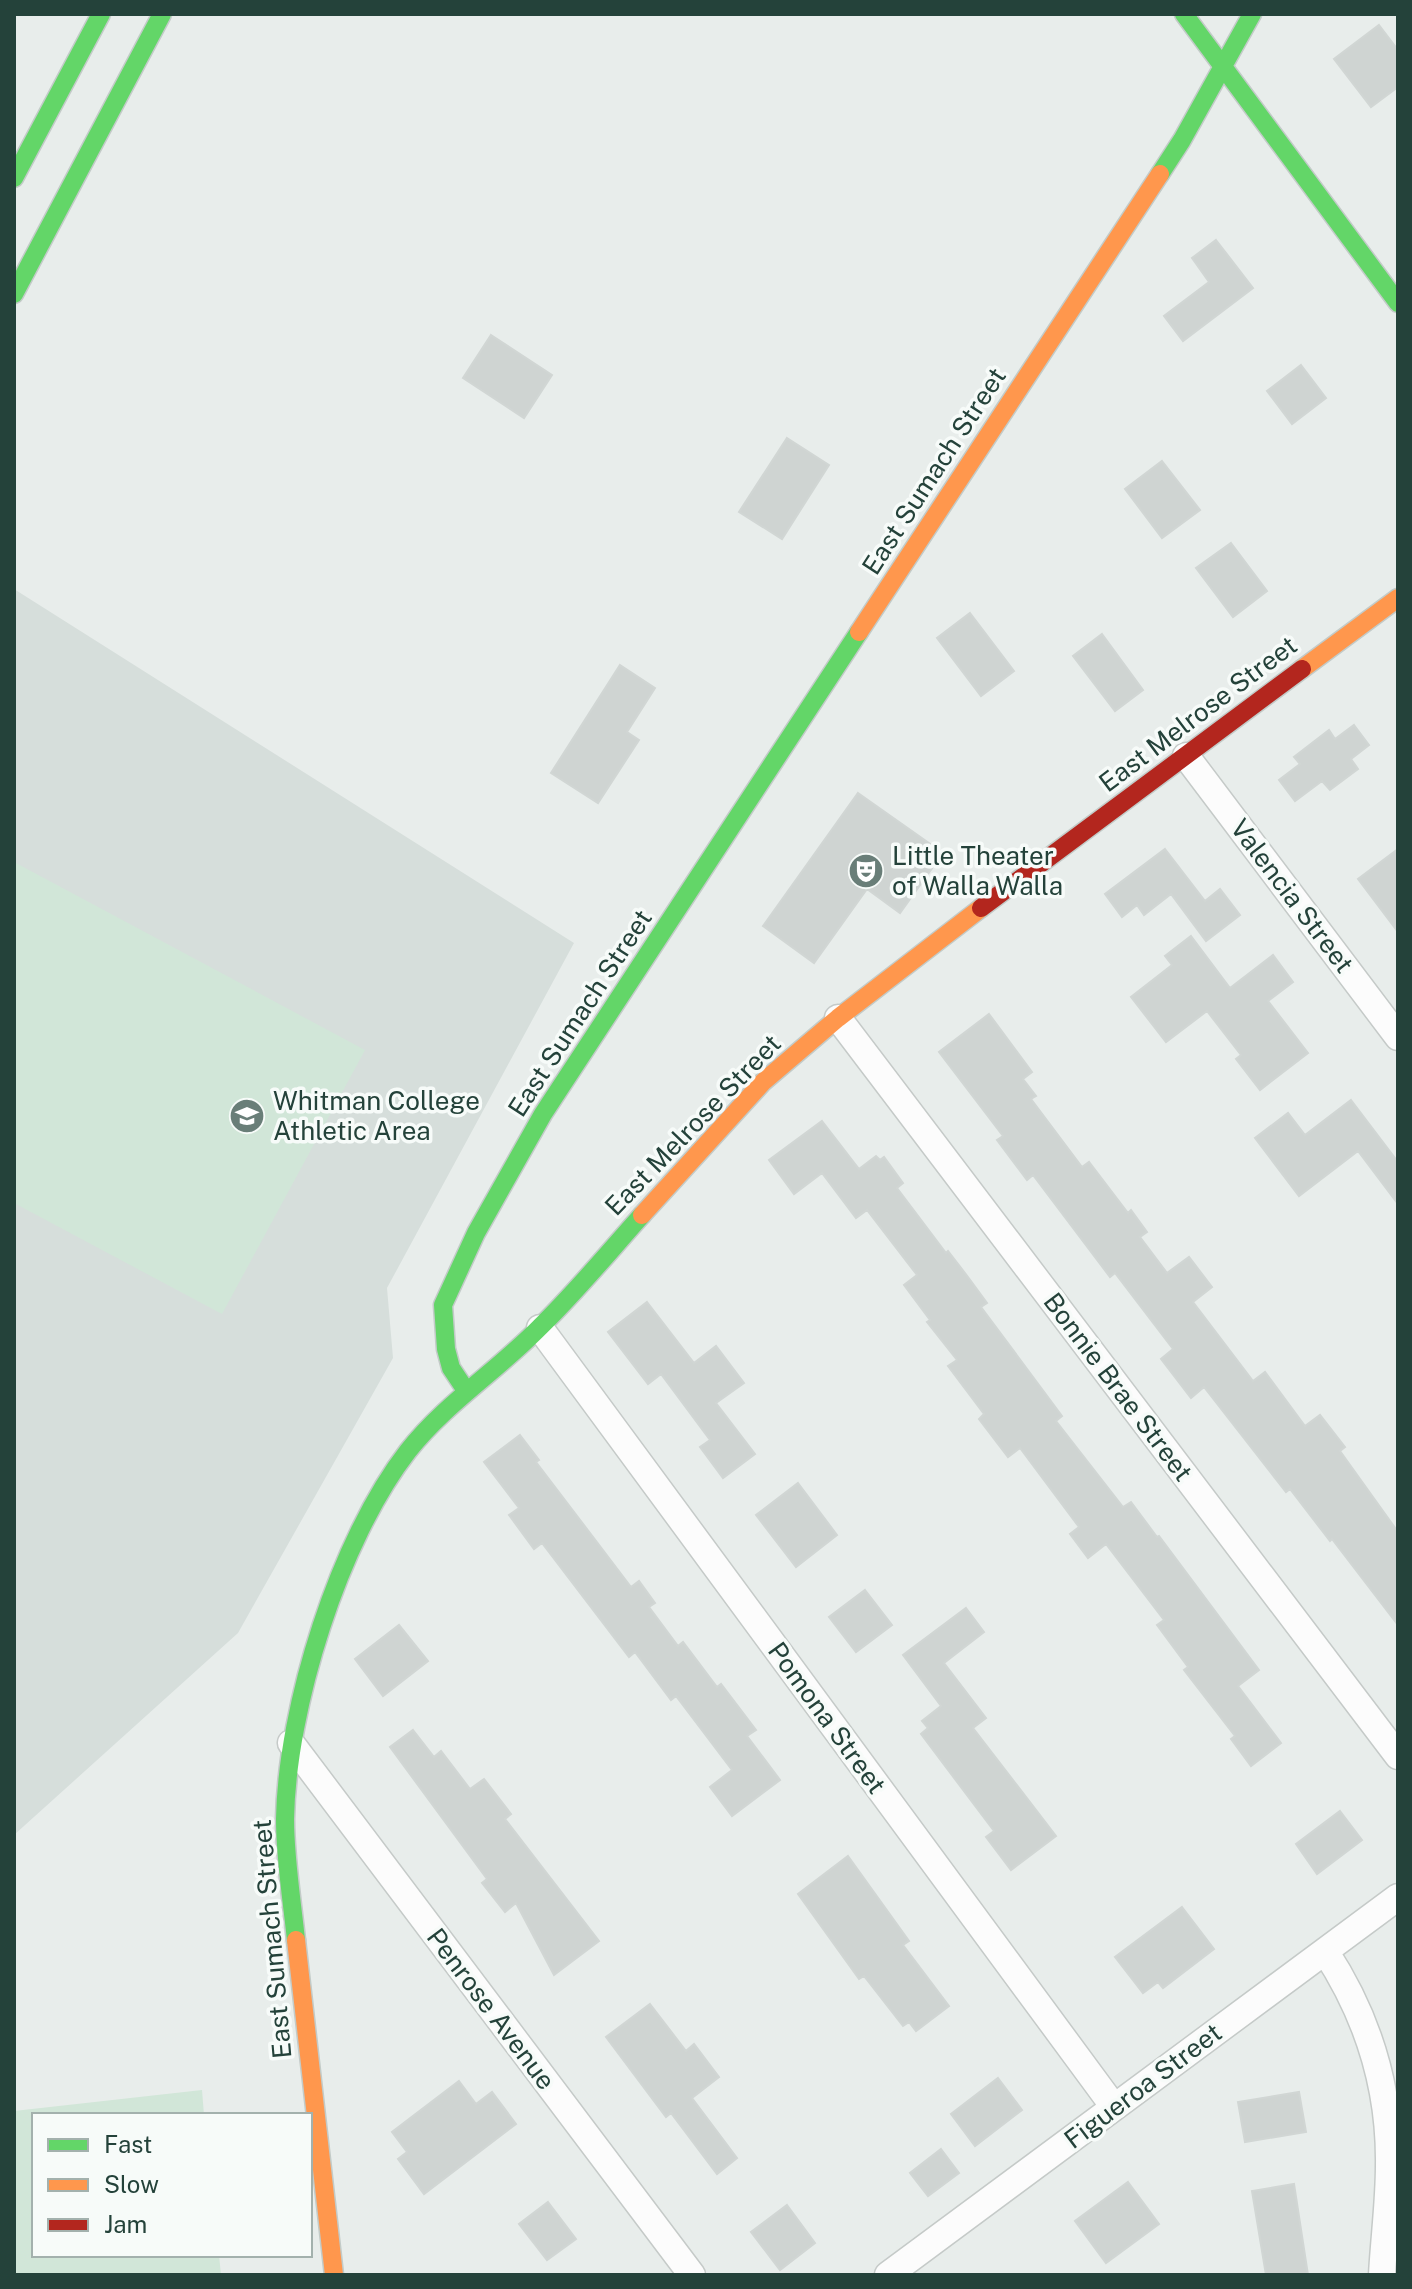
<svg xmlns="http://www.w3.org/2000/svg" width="1412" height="2289" font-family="'Public Sans',sans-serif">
  <rect width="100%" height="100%" fill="#e8edeb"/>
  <path fill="#d6dedb" d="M14,589L574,943L387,1288L393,1358L238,1633L14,1835Z"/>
  <path fill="#d1e6d8" d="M14,862L365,1050L222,1314L14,1203Z
    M202,2090L204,2115H34V2255H219L221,2275H14V2111Z"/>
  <path fill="#cfd4d2" stroke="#d1d6d4" stroke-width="2" d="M1379,25L1398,50V87L1371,107L1334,59Z
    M1216,240L1253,288L1183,341L1164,316L1209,282L1192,258Z
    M491,335L552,375L524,418L463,378Z
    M1301,365L1326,398L1292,424L1267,391Z
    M787,438L829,465L782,539L739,512Z
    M1162,461L1200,510L1162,538L1125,489Z
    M1231,543L1267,591L1233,617L1196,568Z
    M970,613L1014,671L981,696L937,638Z
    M1102,634L1143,690L1115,711L1073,656Z
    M620,665L655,688L627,732L639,740L598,803L551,773Z
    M1354,725L1369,745L1351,759L1358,769L1330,790L1322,781L1295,801L1279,780L1300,764L1294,757L1329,730L1335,739Z
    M858,793L943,853L900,913L867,889L814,963L763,926Z
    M1165,849L1205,901L1220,889L1240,915L1206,941L1171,894L1144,915L1137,905L1122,917L1105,894Z
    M1398,849V932L1358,879Z
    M1191,936L1230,988L1273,955L1293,982L1268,1001L1308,1053L1260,1090L1236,1059L1241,1055L1207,1011L1166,1042L1131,997L1172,965L1165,956Z
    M989,1014L1032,1072L1023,1079L1036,1096L1031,1099L1082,1167L1089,1162L1128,1213L1131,1210L1147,1232L1140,1237L1167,1273L1189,1257L1212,1287L1193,1302L1253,1381L1265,1372L1305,1426L1320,1415L1345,1447L1340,1451L1398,1532V1625L1332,1539L1330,1541L1290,1489L1286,1492L1204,1387L1191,1398L1161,1359L1173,1349L1115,1273L1110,1277L1033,1175L1027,1180L997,1140L1003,1136L939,1052Z
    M1351,1100L1398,1162V1204L1358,1151L1299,1196L1255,1138L1288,1113L1305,1135Z
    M822,1121L859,1169L876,1156L880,1160L884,1157L903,1183L897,1188L946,1253L948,1251L968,1277L987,1303L981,1307L1062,1416L1056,1421L1123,1507L1131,1502L1157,1537L1159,1536L1259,1670L1238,1686L1281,1743L1251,1766L1231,1739L1235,1736L1184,1670L1188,1667L1157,1625L1164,1620L1106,1544L1088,1558L1070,1534L1079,1527L1020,1448L1008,1457L979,1419L984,1414L948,1366L957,1360L927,1322L930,1320L904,1285L917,1275L867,1210L856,1218L822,1173L794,1194L769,1160Z
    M647,1302L694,1363L716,1346L744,1383L716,1403L755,1454L723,1478L700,1447L710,1440L661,1374L648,1384L608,1332Z
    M520,1435L539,1460L536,1462L631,1587L639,1581L655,1603L649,1607L678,1646L683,1642L717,1687L721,1684L756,1730L747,1736L780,1780L732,1816L710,1787L732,1770L676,1696L671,1700L635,1652L629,1657L542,1543L534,1549L509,1515L519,1508L484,1462Z
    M798,1483L837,1535L796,1567L756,1515Z
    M865,1590L892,1625L856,1652L829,1617Z
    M966,1608L984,1632L944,1663L986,1718L973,1728L1056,1836L1011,1870L986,1837L994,1831L921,1734L928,1728L922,1721L941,1706L903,1655Z
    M399,1625L428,1661L383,1696L355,1659Z
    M413,1730L434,1757L441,1751L470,1789L484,1779L511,1814L505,1819L599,1941L554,1975L516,1903L505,1912L482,1883L487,1879L390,1747Z
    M1340,1811L1362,1840L1317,1874L1296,1844Z
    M848,1856L909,1941L903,1945L949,2006L916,2031L909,2022L903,2026L864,1976L859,1979L798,1894Z
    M1182,1907L1214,1949L1163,1988L1158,1982L1143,1993L1115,1957Z
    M650,2004L686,2051L694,2044L719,2077L692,2098L737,2158L717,2174L671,2113L666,2117L606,2037Z
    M998,2078L1022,2110L975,2146L951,2114Z
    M459,2081L476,2104L492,2092L516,2124L424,2194L398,2159L407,2152L392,2132Z
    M1299,2092L1306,2132L1245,2142L1238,2102Z
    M941,2149L959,2173L928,2196L910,2173Z
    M1128,2182L1159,2224L1106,2263L1075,2221Z
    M1294,2184L1308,2275H1266L1252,2191Z
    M548,2202L576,2239L547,2260L519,2224Z
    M787,2205L815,2243L780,2270L751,2232Z"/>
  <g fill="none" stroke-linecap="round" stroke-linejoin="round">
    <defs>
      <path id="street" d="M1186,756L1398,1037
        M838,1018L1398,1756
        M540,1328L1114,2107
        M291,1743L692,2275
        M1325,1951C1367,2015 1390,2088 1389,2165C1389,2202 1384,2238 1382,2275
        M888,2275L1398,1897"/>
      <path id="fast" d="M1184,14L1398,303
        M1160,174L1182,140L1252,14
        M14,178L101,14
        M14,294L162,14
        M467,1392L451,1368L446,1349L443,1305L476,1233L543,1114L859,632
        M296,1940C292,1901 285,1859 285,1819C287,1707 339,1540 408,1451C445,1404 498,1370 540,1327C576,1292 608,1253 642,1215"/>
      <path id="slow" d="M859,632L1160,174
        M1302,669L1398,598
        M642,1215L763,1082L838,1018L981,908
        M296,1940L334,2275"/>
      <path id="jam" d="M981,908L1302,669"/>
    </defs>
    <use href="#street" stroke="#c5cac8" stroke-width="29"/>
    <use href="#fast" stroke="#c3cbc8" stroke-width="21"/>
    <use href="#slow" stroke="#c3cbc8" stroke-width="21"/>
    <use href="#jam" stroke="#c3cbc8" stroke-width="21"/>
    <use href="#street" stroke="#fcfcfc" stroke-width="26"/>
    <use href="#fast" stroke="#63d668" stroke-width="18"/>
    <use href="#slow" stroke="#ff974d" stroke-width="18"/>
    <use href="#jam" stroke="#b3261e" stroke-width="18"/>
  </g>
  <defs>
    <symbol id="theatre-disc" viewBox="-11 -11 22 22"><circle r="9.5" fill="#697e78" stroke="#f7fbf9"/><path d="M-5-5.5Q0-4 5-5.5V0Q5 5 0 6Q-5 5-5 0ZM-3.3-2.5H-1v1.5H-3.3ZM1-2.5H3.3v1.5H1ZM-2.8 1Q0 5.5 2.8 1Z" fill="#fff"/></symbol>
    <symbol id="university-disc" viewBox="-11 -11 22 22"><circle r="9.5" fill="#697e78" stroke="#f7fbf9"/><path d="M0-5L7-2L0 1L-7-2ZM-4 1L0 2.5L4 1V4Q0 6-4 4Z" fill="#fff"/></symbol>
  </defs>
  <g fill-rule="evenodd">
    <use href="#theatre-disc" x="846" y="851" width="40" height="40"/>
    <use href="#university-disc" x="227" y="1096" width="40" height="40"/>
  </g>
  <g text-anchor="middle" stroke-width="7" stroke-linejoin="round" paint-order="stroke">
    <g font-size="26" fill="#24423a" stroke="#f7fbf9">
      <text transform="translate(934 471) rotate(-57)" y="9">East Sumach Street</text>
      <text transform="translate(1198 714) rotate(-37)" y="9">East Melrose Street</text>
      <text transform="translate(1292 896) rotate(53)" y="9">Valencia Street</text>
      <text transform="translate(580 1013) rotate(-57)" y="9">East Sumach Street</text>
      <text transform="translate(693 1125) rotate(-46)" y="9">East Melrose Street</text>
      <text transform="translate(1118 1387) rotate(53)" y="9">Bonnie Brae Street</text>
      <text transform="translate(827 1718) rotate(54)" y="9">Pomona Street</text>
      <text transform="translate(272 1939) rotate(-95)" y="9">East Sumach Street</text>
      <text transform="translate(491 2009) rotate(53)" y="9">Penrose Avenue</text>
      <text transform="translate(1143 2086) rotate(-37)" y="9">Figueroa Street</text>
    </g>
    <g font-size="26" fill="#24423a" stroke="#f7fbf9" text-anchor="start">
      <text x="892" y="865">Little Theater<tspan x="892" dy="30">of Walla Walla</tspan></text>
      <text x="273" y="1110">Whitman College<tspan x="273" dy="30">Athletic Area</tspan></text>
    </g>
  </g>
  <rect width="1412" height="2289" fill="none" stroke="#24423a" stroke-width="32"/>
  <rect x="32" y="2113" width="280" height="144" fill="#f7fbf9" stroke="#a3b1ad" stroke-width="2"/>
  <rect x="48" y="2139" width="40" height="12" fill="#63d668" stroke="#a3b1ad" stroke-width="2"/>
  <text x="104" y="2153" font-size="24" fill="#24423a">Fast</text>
  <rect x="48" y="2179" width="40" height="12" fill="#ff974d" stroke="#a3b1ad" stroke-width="2"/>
  <text x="104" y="2193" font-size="24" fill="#24423a">Slow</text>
  <rect x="48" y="2219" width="40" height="12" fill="#b3261e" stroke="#a3b1ad" stroke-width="2"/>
  <text x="104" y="2233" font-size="24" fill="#24423a">Jam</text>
</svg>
